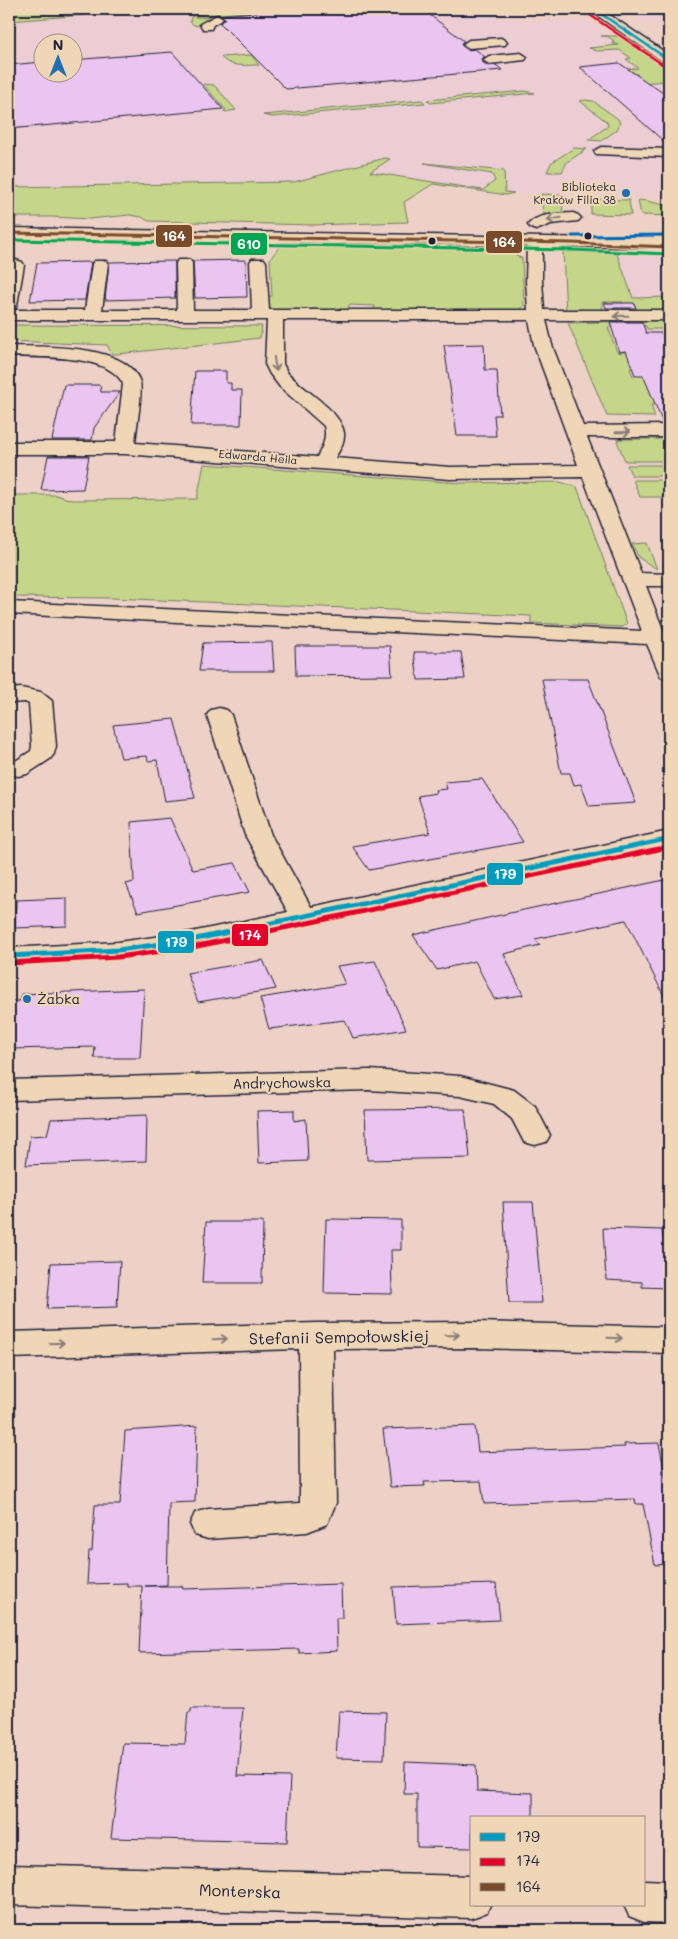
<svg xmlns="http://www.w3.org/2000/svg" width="678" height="1939" font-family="Mali,sans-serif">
  <rect width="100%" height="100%" fill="#edd1c7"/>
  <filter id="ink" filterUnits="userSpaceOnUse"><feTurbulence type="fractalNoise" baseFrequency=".02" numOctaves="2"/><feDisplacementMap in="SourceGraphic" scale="10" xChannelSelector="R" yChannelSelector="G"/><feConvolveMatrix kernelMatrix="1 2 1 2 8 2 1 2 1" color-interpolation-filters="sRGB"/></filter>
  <g filter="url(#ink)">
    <path fill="#eccdd3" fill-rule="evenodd" d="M167,9H421L538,22L588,21L669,77V188H660L661,196L514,193L506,195L347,171L302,184L9,189V21ZM42,42H72V72H42Z
      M622,9H669V21L647,24Z
      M617,254L669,255V297L633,298Z"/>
    <path fill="#c5d68a" stroke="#747c62" d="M9,9H162L9,21Z
      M251,9H287L210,15V17L198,15L195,17L208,18L199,26L194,25L190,22L191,17C208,9 232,10 251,9Z
      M601,36H619L669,70V81L639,83L634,75H638L627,69L638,68L626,59L631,58L619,50L597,51L589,48L619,45L611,43L614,41L607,36Z
      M251,55L259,65C247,65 230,68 221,57Z
      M203,84L214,85L236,110L225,112L224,110H226Z
      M525,91L535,93L430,103L427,100Z
      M422,100L425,103L272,117L263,115Z
      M585,100L593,101L618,119L620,123L617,130L601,141L588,140L608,126L607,122L580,101Z
      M574,148L587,149L567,162L562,172H547L551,163Z
      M385,158L390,159L370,172L483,190L495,181L492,174L424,163L504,171L505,192L514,193L506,195L433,184L404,202L408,222L313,225L148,221L142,217L130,215L89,219L52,217H9V187L294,182Z
      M541,194L564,195L562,214L543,213Z
      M591,199L629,200L631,215L591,214Z
      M638,200L647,201L669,206V216L641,215Z
      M283,242L481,248L482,250L514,253L518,257L522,258L524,306L517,311L374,312L375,306L349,305L348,310L311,309L310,312L267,310L265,297L272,296L270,259Z
      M563,252L617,254L633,298L669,297V313H619L625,310L623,302H602L603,313L566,314Z
      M669,320V329H647L646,326L608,327L617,352H628L634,368H630L633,376L669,378V405H651L655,417L607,416L568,323Z
      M15,325L262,326L260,338L118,354H112L107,345L9,341Z
      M620,439H669V461H625L617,441Z
      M204,464L460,483L560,482L577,487L627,624L622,627L531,623V616L111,598L9,597V495H56L72,500L197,499Z
      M627,465H663L667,476H632Z
      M633,480H669V497H640Z
      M647,543L657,569L639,558L632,544Z"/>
    <path fill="#eac5f0" stroke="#22223b" d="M293,9H422L464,41L461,43L462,46L468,50L475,49L485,57L481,59L482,62L488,66L496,65L502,70L286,89L220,23L225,18L220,15Z
      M172,52L223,109L9,129V65L42,62V72H72V60Z
      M619,63L669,97V146L580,67Z
      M246,260L247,297L195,298L193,261Z
      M175,261V298L105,300L109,262Z
      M91,262L85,300L30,301L37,263Z
      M604,303H634L636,308H606Z
      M610,322H642L646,333H664L669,347V423H663L643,375H635L626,351L619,352Z
      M484,344L485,370H497L500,415H494L496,436H457L444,345Z
      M195,371H226V383H231V390H242L241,425H191Z
      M64,385H100L101,392H120L94,428L92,440H52Z
      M48,456H89L83,489L41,490Z
      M272,642L274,671H199L203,643Z
      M295,646H390L392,675L296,676Z
      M414,652H461L465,679L418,680Z
      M542,679H588L636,803L589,806L581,784L574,785L570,773H561Z
      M174,719L195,798L165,801L157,760L148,761L147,756L121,758L113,725Z
      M482,779L523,842L369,870L352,846L430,833L418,796L436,793L435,790L447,789L445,782Z
      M170,818L193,870L235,863L250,892L138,912L126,884L134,882L131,822Z
      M669,879V1006L626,920L535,939L540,945L504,954L523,995L494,999L475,961L437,970L413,935L514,912Z
      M67,898V926L15,928L16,900Z
      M263,960L276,989L198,1002L187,973Z
      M375,961L406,1029L353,1038L345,1020L269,1029L260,998L345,984L337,966Z
      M144,989L140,1058H94L95,1047L9,1049V1001H20L21,994Z
      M465,1109L470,1158L367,1160L365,1110Z
      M294,1110V1121L306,1119L308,1161L259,1163L257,1111Z
      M147,1115L146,1161L26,1165L30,1136L47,1135L51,1119Z
      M503,1202H533L542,1303H509Z
      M326,1219L401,1220V1250H391L392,1294L324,1293Z
      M206,1222H263L262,1283H202Z
      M603,1228L662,1230L666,1256H669V1288L642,1287V1282L606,1280Z
      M120,1261L117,1307L47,1309L51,1263Z
      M197,1426L195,1502L169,1503L167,1585L145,1586H182L183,1589L341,1584L342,1618H336L337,1651L299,1653V1649L139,1653L142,1586H127V1583L87,1584L89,1551H92L95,1505H120L125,1431Z
      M475,1426L478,1452L625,1447L624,1444L659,1443L669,1496V1564L655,1565L643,1504H636L635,1499L484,1504L481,1481L424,1482L425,1486L390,1487L383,1429Z
      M496,1584L500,1620L396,1624L393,1587Z
      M191,1708H243L237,1776L290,1777L287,1842L111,1838L123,1743L185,1744L188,1712H191Z
      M339,1711L386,1712L384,1759L336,1758Z
      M405,1762L476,1765L477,1791L533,1793V1818H472V1848L417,1847V1794H404Z"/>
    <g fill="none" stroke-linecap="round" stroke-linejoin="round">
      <defs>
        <path id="minor" d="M588,9H601L669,55V64L665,63Z
          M217,15L223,19L213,25L211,29H203L200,24Z
          M501,38L507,42L505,45L469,48L463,44L469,40Z
          M521,53L527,57L525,60L489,64L483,60L489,56Z
          M601,147L669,149V157L596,154L594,151Z
          M573,213L578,215L581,218L578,221L551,224L536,230L531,228L528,225C537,213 559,214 573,213Z
          M9,228L602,238L669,237V247H542V281L544,310H669V320H546L552,345L583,426L669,425V437H587L641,573L669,574V586H646L669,645V679L661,677L647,644L9,614V602L642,631L583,477L450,479L125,454H9V442H116L123,384C109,353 39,358 9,356V346C43,347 127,343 140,382C143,392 136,430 135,443L317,457C323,446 327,438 324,426L280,387L270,374L265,364L267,320H9V310H85L92,264L94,261H106L108,264L102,310H177L176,263L178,260H190L192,263L193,310H252L250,262L252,259H264L266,262L269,310H528L526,281L527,246L9,238ZM283,320H529L534,345L578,465L450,467L335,458C339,451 345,442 344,433C341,410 301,389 287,372L283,364Z
          M16,260L22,262L24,265L17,305L15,308L9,310V264Z
          M21,688L41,692L52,701L56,746L54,754L50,759L27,774L18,776L9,774V765L31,751L32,746L29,704L25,702L9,703V689Z
          M219,708L227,710L231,715L271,835L311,907L669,831V847L191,948L118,958L9,964V948L118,942L191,932L288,912L245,835L207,715L211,710Z
          M369,1070L460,1076L514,1090L535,1106L550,1135L546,1142L535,1145L524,1142L512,1119L494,1104L460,1096L369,1090L9,1100V1080Z
          M475,1322L669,1327V1353L475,1348L333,1349L336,1503L327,1524L307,1532L208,1539L195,1535L190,1524L195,1513L208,1509L300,1503L299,1349L9,1358V1332L316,1323Z
          M9,1865L472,1876V1905H490L487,1912L472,1918L9,1905Z
          M644,1880L669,1881V1923L644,1922L629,1916L624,1905H644Z"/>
      </defs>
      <use href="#minor" stroke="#22223b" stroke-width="3"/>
      <use href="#minor" fill="#eed6b6" fill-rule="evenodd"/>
      <defs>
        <path id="bus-1-far2" d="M594,9L669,60"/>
        <path id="bus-1-far1" d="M615,850L669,839"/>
        <path id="bus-1" d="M9,956L118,950L191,940L621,849"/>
        <path id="bus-2-far2" d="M590,15L665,66"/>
        <path id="bus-2-far1" d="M653,850L669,847"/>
        <path id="bus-2" d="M9,963L118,957L193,947L659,849"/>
        <path id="bus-3" d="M9,233L572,243L669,247"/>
        <path id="bus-4" d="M9,240L572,250L669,254"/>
        <path id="bus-5" d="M572,236L669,235"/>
      </defs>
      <use href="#bus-1-far2" stroke="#eed6b6" stroke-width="4.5"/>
      <use href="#bus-1-far1" stroke="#eed6b6" stroke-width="7"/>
      <use href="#bus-1" stroke="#eed6b6" stroke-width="9"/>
      <use href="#bus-2-far2" stroke="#eed6b6" stroke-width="4.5"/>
      <use href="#bus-2-far1" stroke="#eed6b6" stroke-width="7"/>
      <use href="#bus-2" stroke="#eed6b6" stroke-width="9"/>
      <use href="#bus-3" stroke="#eed6b6" stroke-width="5.5"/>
      <use href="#bus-4" stroke="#eed6b6" stroke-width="5.5"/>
      <use href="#bus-5" stroke="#eed6b6" stroke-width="5.5"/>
      <use href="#bus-1-far2" stroke="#039cbf" stroke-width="2.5"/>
      <use href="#bus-1-far1" stroke="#039cbf" stroke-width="4"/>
      <use href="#bus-1" stroke="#039cbf" stroke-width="5"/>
      <use href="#bus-2-far2" stroke="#e4002b" stroke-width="2.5"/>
      <use href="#bus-2-far1" stroke="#e4002b" stroke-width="4"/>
      <use href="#bus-2" stroke="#e4002b" stroke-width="5"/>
      <use href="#bus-3" stroke="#7a4b2a" stroke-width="3"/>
      <use href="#bus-4" stroke="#00a651" stroke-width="3"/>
      <use href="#bus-5" stroke="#0065bd" stroke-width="3"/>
    </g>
    <defs><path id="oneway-shaft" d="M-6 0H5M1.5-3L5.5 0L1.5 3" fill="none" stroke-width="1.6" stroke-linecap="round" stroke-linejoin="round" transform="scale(1.25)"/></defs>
    <g stroke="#887c78">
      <use href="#oneway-shaft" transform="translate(554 219) rotate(171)"/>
      <use href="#oneway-shaft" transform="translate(621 316) rotate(179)"/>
      <use href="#oneway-shaft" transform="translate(275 364) rotate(80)"/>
      <use href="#oneway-shaft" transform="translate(623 432) rotate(-1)"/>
      <use href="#oneway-shaft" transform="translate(452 1335) rotate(-1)"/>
      <use href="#oneway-shaft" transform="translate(615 1338) rotate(2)"/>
      <use href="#oneway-shaft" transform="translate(220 1339) rotate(-2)"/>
      <use href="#oneway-shaft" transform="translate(57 1343) rotate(-2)"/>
    </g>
  </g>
  <g fill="#1f6fb2" stroke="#eed6b6" stroke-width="2">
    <circle cx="626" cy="193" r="5"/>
    <circle cx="27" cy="999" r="5"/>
  </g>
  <g fill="#22223b" stroke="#eed6b6" stroke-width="2">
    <circle cx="588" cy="236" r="4.5"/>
    <circle cx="432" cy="241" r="4.5"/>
  </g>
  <g text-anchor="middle" stroke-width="4.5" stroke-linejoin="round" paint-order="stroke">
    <g font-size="11" fill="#22223b" stroke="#eed6b6" text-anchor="end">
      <text x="616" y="191">Biblioteka<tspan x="616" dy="13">Kraków Filia 38</tspan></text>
    </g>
    <g font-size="11" fill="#22223b" stroke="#eed6b6">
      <text transform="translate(258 457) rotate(5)" y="4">Edwarda Heila</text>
    </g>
    <g font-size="14" fill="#22223b" stroke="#eed6b6" text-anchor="start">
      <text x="37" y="1004">Żabka</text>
    </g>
    <g font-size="14" fill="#22223b" stroke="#eed6b6">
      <text transform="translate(282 1083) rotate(-1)" y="5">Andrychowska</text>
    </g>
    <g font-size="16" fill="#22223b" stroke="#eed6b6">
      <text transform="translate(339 1337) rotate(-1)" y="6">Stefanii Sempołowskiej</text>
      <text transform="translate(240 1891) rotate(2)" y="6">Monterska</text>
    </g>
  </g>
  <g stroke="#eed6b6" stroke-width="2">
    <rect x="155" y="224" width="38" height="24" rx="5" fill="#7a4b2a"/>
    <rect x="485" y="230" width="38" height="24" rx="5" fill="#7a4b2a"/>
    <rect x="230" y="232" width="38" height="24" rx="5" fill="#00a651"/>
    <rect x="486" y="862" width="38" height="24" rx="5" fill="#039cbf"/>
    <rect x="231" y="923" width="38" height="24" rx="5" fill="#e4002b"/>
    <rect x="157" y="930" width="38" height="24" rx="5" fill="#039cbf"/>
  </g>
  <g font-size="14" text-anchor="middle" font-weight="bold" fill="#fff">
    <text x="174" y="241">164</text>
    <text x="504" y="247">164</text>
    <text x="249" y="249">610</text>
    <text x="505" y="879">179</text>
    <text x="250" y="940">174</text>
    <text x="176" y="947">179</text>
  </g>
  <rect width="678" height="1939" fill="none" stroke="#eed6b6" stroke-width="30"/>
  <rect x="15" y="15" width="648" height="1909" fill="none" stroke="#22223b" stroke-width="2" filter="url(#ink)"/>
  <rect x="470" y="1816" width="175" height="90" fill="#eed6b6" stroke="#9c8e85"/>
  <rect x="480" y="1833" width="25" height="8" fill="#039cbf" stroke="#9c8e85"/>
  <text x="516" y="1842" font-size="15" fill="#22223b">179</text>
  <rect x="480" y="1858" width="25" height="8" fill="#e4002b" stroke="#9c8e85"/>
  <text x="516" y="1866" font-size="15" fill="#22223b">174</text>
  <rect x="480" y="1883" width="25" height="8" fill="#7a4b2a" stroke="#9c8e85"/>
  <text x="516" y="1892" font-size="15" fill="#22223b">164</text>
  <g transform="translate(58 58)"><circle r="24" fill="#eed6b6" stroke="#9c8e85"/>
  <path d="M0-4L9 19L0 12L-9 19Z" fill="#1f6fb2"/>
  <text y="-8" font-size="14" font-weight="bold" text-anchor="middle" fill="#22223b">N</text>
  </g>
</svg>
